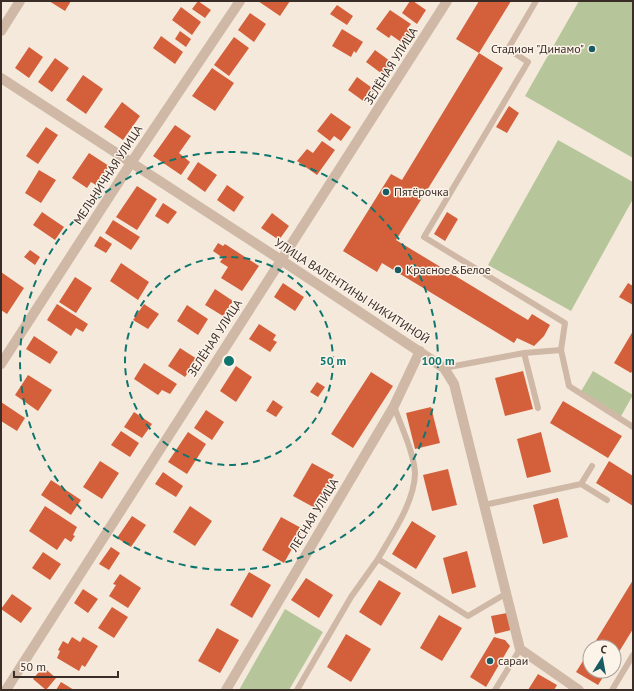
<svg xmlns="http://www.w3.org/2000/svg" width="634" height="691" font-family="'PT Sans',sans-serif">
  <rect width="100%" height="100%" fill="#f5e9dc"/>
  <path fill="#b7c69a" d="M579,1H633V158L525,96Z
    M558,140L633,182V199L571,311L488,265Z
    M593,371L633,395L620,418L580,393Z
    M285,609L323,632L289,690H239Z"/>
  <path fill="#d4603b" d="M49,1H71L65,11Z
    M198,1L211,10L205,18L192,9Z
    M258,1H290L280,16Z
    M410,1H413L426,10L417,24L402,13Z
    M479,1H511L479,53L503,68L396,240L528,320L532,314L550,325L544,336L534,346L517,338L514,343L382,263L377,272L343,251L391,174L402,180L479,53L456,39Z
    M337,5L353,16L347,25L330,14Z
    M181,7L201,22L192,35L172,20Z
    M390,10L411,24L407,29L412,33L404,44L391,35L389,38L376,29Z
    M250,13L266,24L254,42L238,30Z
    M342,29L363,42L356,53L354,51L351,57L332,46Z
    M180,31L191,39L186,47L175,39Z
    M161,36L183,52L175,64L153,48Z
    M234,37L249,48L229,76L214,65Z
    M29,47L43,57L29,78L15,68Z
    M375,50L394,64L385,76L366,62Z
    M55,58L69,68L52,92L38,82Z
    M212,68L234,83L215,111L192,96Z
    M83,75L103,89L86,114L66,100Z
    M357,77L375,90L366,103L348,90Z
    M122,102L140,116L123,140L104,127Z
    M509,106L519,113L507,133L496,127Z
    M331,113L351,127L341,141L334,136L330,141L317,131Z
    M175,125L191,136L179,153L190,162L181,175L153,156Z
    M46,127L58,135L38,164L26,156Z
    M322,141L335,150L317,175L297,161L307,149L313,153Z
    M89,153L109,166L96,185L91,182L87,188L72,178Z
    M198,162L217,175L205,192L187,179Z
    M39,170L56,180L41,203L25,193Z
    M227,185L244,197L234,212L217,200Z
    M137,186L157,199L137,230L116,217Z
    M163,203L177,212L168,224L155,216Z
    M42,212L64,227L55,240L33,225Z
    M447,212L458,219L445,241L434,234Z
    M272,213L289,226L279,240L261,228Z
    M113,220L140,237L131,250L105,233Z
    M100,236L112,244L106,253L94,246Z
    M218,243L223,246L225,244L259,266L242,291L221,278L228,267L220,262L223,258L213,251Z
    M30,250L40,257L35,265L24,257Z
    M121,263L149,282L138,300L110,281Z
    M1,272L24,288L7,314L1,310Z
    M75,277L92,288L76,313L59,302Z
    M283,283L304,297L295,311L274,297Z
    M628,283L633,286V305L619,297Z
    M215,289L233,301L223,316L205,305Z
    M57,304L88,324L83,332L76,328L71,336L47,320Z
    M144,304L159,314L148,329L133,320Z
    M187,305L208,319L198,335L177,321Z
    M259,324L276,335L273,340L277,342L270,352L249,339Z
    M633,331V370L631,373L614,363Z
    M34,336L58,352L50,364L26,349Z
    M180,348L197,359L185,377L168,366Z
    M144,363L177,384L170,394L162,390L158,395L134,379Z
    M236,366L252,377L236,402L220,391Z
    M523,371L533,409L505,416L495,378Z
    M371,372L393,386L353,448L331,434Z
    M28,375L52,390L38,411L15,395Z
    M317,382L325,387L318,397L310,392Z
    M273,400L283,407L276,417L266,411Z
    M563,401L622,436L608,458L550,423Z
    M1,402L25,418L17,431L1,421Z
    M431,407L440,443L415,449L406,413Z
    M206,410L224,422L212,440L194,428Z
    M134,412L152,424L142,438L124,427Z
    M121,431L139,443L130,457L111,445Z
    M188,432L206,444L187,474L168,462Z
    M541,432L551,472L527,478L517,439Z
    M100,461L119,473L102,499L83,487Z
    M609,461L633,476V506L596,483Z
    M312,463L334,475L315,508L293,496Z
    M448,469L457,505L432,511L423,475Z
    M163,472L183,486L176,497L155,484Z
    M51,480L81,500L71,515L41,495Z
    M558,498L568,537L543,544L533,505Z
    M45,506L77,527L73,535L75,536L71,542L65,538L57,550L29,531Z
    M190,506L212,521L195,546L173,532Z
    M132,516L146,525L131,547L117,538Z
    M281,517L303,529L284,563L262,550Z
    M412,521L436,536L416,569L392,554Z
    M111,547L120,553L109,570L99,564Z
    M467,551L476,587L452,594L443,558Z
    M43,552L61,564L50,580L32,568Z
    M249,572L271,585L252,618L230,605Z
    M120,574L141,588L128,608L109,596L116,585L113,584Z
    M306,578L333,595L319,618L291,600Z
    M379,580L401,593L381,626L359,612Z
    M633,580V629L614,660V647H592Z
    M83,589L98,599L88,613L74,603Z
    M12,594L32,608L21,623L1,609Z
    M112,607L128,617L114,638L98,628Z
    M507,613L511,630L495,634L491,616Z
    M439,615L462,628L442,661L420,648Z
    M217,628L239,640L220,673L198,661Z
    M346,634L371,649L351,682L327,667Z
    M72,637L80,642L83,637L98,646L85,667L82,665L79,671L57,658L60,651L58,650L63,641L68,644Z
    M494,637L505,640L510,646L486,687L470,677Z
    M590,650V671H607L598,685L576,672Z
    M43,667L56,678L46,690L33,679Z
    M538,674L557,685L554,690H528Z
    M61,682L74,690H56Z"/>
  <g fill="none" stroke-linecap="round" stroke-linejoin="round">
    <path stroke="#cfb9a6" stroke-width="6" d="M536,1L508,49L528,62L424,237L565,323L561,350
      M524,353L538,408
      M444,368L524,353L561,350L569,386L633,427
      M394,406C400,424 415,455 415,474C414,503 392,534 378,559L468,616L507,593
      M581,484L592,466
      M484,505L581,484L607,500
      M297,690L351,597L378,559
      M495,690L520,649
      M612,690L633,655"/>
    <path stroke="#cfb9a6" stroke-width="10" d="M1,31L20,1
      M1,78L281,260L444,368L454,384L520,649L579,690
      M1,364L131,163L240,1
      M6,690L447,1
      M226,690L394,406L420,351"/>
  </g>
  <g fill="none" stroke="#0f766e" stroke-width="2" stroke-dasharray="7 5">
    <circle cx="229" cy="361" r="104"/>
    <circle cx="229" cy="361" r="209"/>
  </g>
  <g fill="#185c61" stroke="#fcf3e9" stroke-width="1.5">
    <circle cx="592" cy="49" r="4"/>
    <circle cx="386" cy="192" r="4"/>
    <circle cx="398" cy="270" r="4"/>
    <circle cx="490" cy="661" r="4"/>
  </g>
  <g text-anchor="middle" stroke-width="3" stroke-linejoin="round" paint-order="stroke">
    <g font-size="12" fill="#3a2d28" stroke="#fcf3e9" text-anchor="start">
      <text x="584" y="53" text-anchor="end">Стадион "Динамо"</text>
      <text x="394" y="196">Пятёрочка</text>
      <text x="406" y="274">Красное&amp;Белое</text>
      <text x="498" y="665">сараи</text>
    </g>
    <g font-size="12" fill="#3a2d28" stroke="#fcf3e9">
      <text transform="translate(391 66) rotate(-58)" y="4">ЗЕЛЁНАЯ УЛИЦА</text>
      <text transform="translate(108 175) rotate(-57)" y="4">МЕЛЬНИЧНАЯ УЛИЦА</text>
      <text transform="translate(352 291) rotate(33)" y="4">УЛИЦА ВАЛЕНТИНЫ НИКИТИНОЙ</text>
      <text transform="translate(215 338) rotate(-57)" y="4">ЗЕЛЁНАЯ УЛИЦА</text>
      <text transform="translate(314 515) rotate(-59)" y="4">ЛЕСНАЯ УЛИЦА</text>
    </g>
  </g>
  <circle cx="229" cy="361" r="6" fill="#0f766e" stroke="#fcf3e9" stroke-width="2"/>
  <g font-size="12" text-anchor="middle" font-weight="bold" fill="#0f766e" stroke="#fcf3e9" stroke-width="3" stroke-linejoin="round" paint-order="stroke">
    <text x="333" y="365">50 m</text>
    <text x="438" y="365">100 m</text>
  </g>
  <rect width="634" height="691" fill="none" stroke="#3a2d28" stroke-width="4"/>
  <g transform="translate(602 659) rotate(11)"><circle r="19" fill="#fcf3e9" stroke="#aea49c"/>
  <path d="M0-3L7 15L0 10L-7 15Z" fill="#185c61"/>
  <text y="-6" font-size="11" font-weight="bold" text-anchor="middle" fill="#3a2d28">С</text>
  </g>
  <path d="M14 671v6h104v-6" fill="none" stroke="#3a2d28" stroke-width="2"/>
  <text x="20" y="671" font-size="12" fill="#3a2d28" stroke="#fcf3e9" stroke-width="3" paint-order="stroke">50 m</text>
</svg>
